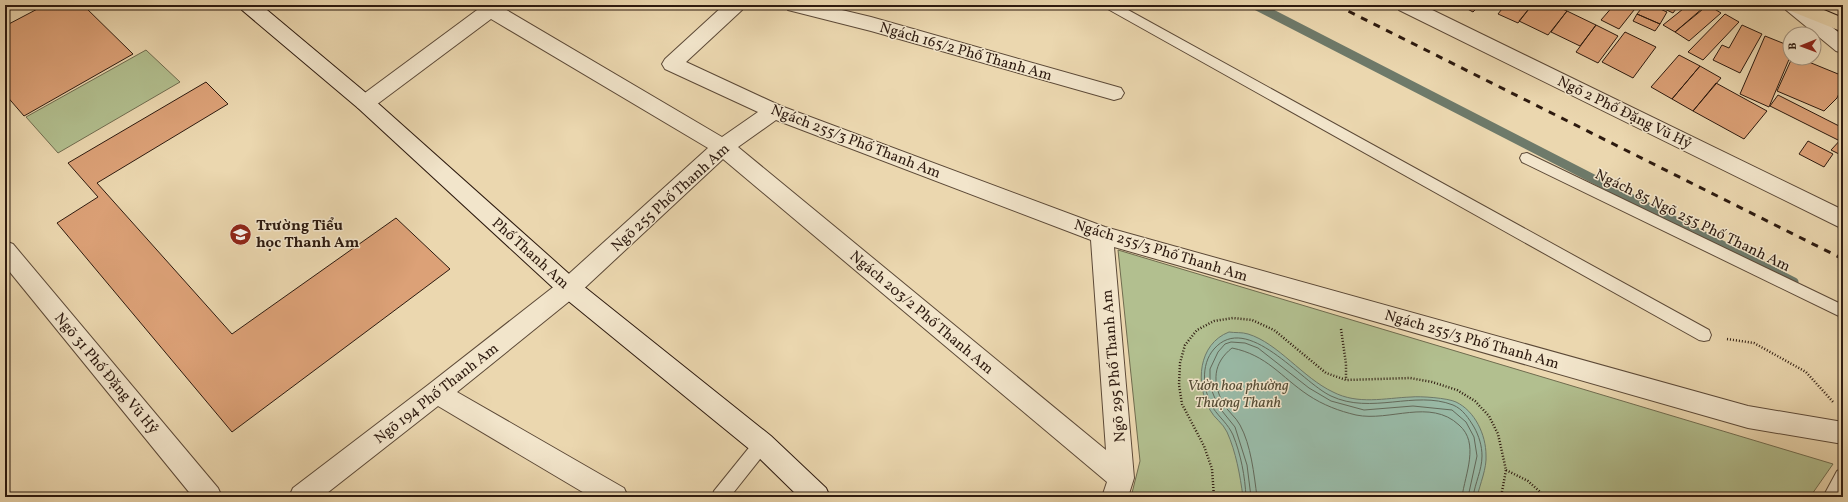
<svg xmlns="http://www.w3.org/2000/svg" width="1848" height="502" font-family="Vollkorn,serif">
  <rect width="100%" height="100%" fill="#ebd7af"/>
  <filter id="stains"><feTurbulence type="fractalNoise" baseFrequency=".005" numOctaves="4"/><feColorMatrix values="0 0 0 0 .2 0 0 0 0 .09 0 0 0 0 .02 0 0 0 .5 -.17"/></filter>
  <radialGradient id="worn" r=".72"><stop offset=".6" stop-color="#630" stop-opacity="0"/><stop offset="1" stop-color="#630" stop-opacity=".3"/></radialGradient>
  <path fill="#b2bf8f" stroke="#706c4f" d="M146,50L180,82L58,153L26,117Z
    M1118,250L1833,464L1810,497H1131L1140,461Z"/>
  <path fill="#99baa7" stroke="#6e7a6a" d="M1229,332C1235,333 1242,332 1248,334C1278,343 1303,378 1333,392C1358,405 1385,398 1411,397C1420,396 1448,398 1456,402C1475,411 1486,435 1486,455C1487,468 1480,484 1477,497H1243C1240,475 1236,452 1227,432C1223,423 1214,418 1210,410C1195,384 1198,344 1229,332Z"/>
  <g fill="none" stroke-linecap="round" stroke-linejoin="round">
    <path stroke="#636a5b" stroke-width="1" d="M1246,497C1245,476 1241,455 1233,435C1228,424 1220,418 1213,408C1203,391 1200,365 1214,349C1247,311 1301,382 1331,396C1371,415 1415,390 1453,405C1463,409 1469,419 1474,427C1479,436 1482,446 1482,456C1482,470 1475,483 1473,497
      M1251,497L1247,465L1235,427L1218,406L1210,386V369L1218,352L1225,344L1231,342L1245,343L1258,348L1309,388L1331,401L1364,410L1413,406L1452,410L1466,422L1474,437L1477,456L1468,497
      M1257,497C1254,474 1251,445 1240,425C1236,417 1227,411 1223,403C1212,382 1213,363 1232,348C1267,355 1281,377 1308,395C1323,405 1339,411 1356,415C1390,422 1430,398 1459,425C1480,443 1465,474 1462,497"/>
    <path stroke="#6e7a6a" stroke-width="9" d="M1255,5L1794,282"/>
  </g>
  <path fill="#dca177" stroke="#2d1a0f" d="M45,5H83L133,54L24,116L5,94V26Z
    M1460,5H1480L1473,12Z
    M1505,5H1532L1518,23L1498,14Z
    M1532,5H1554L1567,11L1548,35L1519,21Z
    M1614,5H1638L1619,29L1601,20Z
    M1644,5H1651L1667,12L1660,24L1637,14Z
    M1656,5H1679L1673,13Z
    M1688,5H1700L1704,7L1675,32L1663,25Z
    M1708,5L1721,13L1689,41L1675,32Z
    M1567,11L1596,25L1580,46L1551,32Z
    M1637,14L1660,24L1655,31L1633,21Z
    M1725,14L1739,22L1703,60L1688,52Z
    M1596,25L1618,36L1598,63L1576,52Z
    M1742,25L1762,34L1740,73L1713,60L1722,45L1729,48Z
    M1625,32L1656,47L1633,78L1602,62Z
    M1765,36L1790,46V57L1769,107L1740,94Z
    M1679,55L1700,66L1672,99L1651,87Z
    M1792,58H1799L1843,76V87H1842L1837,98L1824,111L1777,91Z
    M1700,66L1721,78L1693,111L1672,99Z
    M206,82L228,104L97,183L232,334L396,218L450,269L232,432L57,223L98,197L68,163Z
    M1716,83L1767,111L1744,139L1693,111Z
    M1778,95L1843,128V131L1838,140L1770,106Z
    M1843,137V156L1831,150Z
    M1808,141L1833,154L1824,167L1799,154Z"/>
  <g fill="none" stroke-linecap="round" stroke-linejoin="round">
    <defs>
      <path id="lane" d="M1104,5H1119L1709,330L1711,335L1709,340L1704,341L1699,340L1106,8Z
        M1527,153L1843,305V318L1522,162L1520,158L1522,154Z
        M762,437L768,439L770,444L768,449L730,497H712L714,491L756,439Z
        M1843,468V491L1840,497H1823L1837,471Z"/>
      <path id="street" d="M473,5H498L722,137L758,112L665,69L662,64L665,59L724,5H744L742,10L686,62L781,106L1105,227L1748,406L1843,422V444L1748,428L1114,247L1134,478L1128,497H1102L1107,482L723,159L577,295L457,392L624,488L628,497H591L438,406L322,497H289L293,488L428,385L561,281L708,148L491,19L372,108L365,110L358,108L355,103L358,98L477,10ZM776,120L1091,240L1106,450L738,147Z
        M786,5H821L871,17L1114,86L1121,88L1124,93L1121,98L1114,100L871,31L788,10Z
        M1397,5H1422L1843,210V229L1399,10Z
        M1784,5H1805L1843,36V53L1836,51L1786,10Z
        M5,241L13,244L218,488L222,497H193L5,266Z"/>
      <path id="secondary" d="M240,5H261L372,98L577,281L771,436L826,488L830,497H799L753,452L561,295L358,108L242,10Z"/>
      <path id="primary" d="M1786,5H1812L1843,18V32L1788,10Z"/>
    </defs>
    <use href="#lane" stroke="#5c4937" stroke-width="2"/>
    <use href="#street" stroke="#5c4937" stroke-width="2"/>
    <use href="#secondary" stroke="#2d1a0f" stroke-width="2"/>
    <use href="#primary" stroke="#2d1a0f" stroke-width="2"/>
    <path stroke="#2d1a0f" stroke-width="2.5" stroke-dasharray="1 2" stroke-linecap="butt" d="M1341,329L1346,364V380
      M1727,339L1754,343L1806,372L1834,403
      M1506,470L1528,481L1546,497
      M1214,497L1212,469L1204,446L1182,404L1179,385L1180,363L1185,345L1197,330L1214,321L1233,318L1252,320L1274,330L1326,373L1346,380L1410,378L1432,382L1457,390L1475,401L1489,416L1498,434L1506,470L1501,497"/>
    <use href="#lane" fill="#f2e5cb" fill-rule="evenodd"/>
    <use href="#street" fill="#f2e5cb" fill-rule="evenodd"/>
    <use href="#secondary" fill="#f2e5cb" fill-rule="evenodd"/>
    <use href="#primary" fill="#ebd7af" fill-rule="evenodd"/>
    <path stroke="#2d1a0f" stroke-width="3" stroke-dasharray="7 7" stroke-linecap="butt" d="M1336,5L1843,259"/>
  </g>
  <defs>
    <symbol id="school-disc" viewBox="-11 -11 22 22"><circle r="9.5" fill="#8f2418" stroke="#f2e5cb"/><path d="M0-5L7-2L0 1L-7-2ZM-4 1L0 2.5L4 1V4Q0 6-4 4Z" fill="#fff"/></symbol>
  </defs>
  <g fill-rule="evenodd">
    <use href="#school-disc" x="228" y="222" width="25" height="25"/>
  </g>
  <g text-anchor="middle" stroke-width="3" stroke-linejoin="round" paint-order="stroke">
    <g font-size="15" fill="#2d1a0f" stroke="#f2e5cb">
      <text transform="translate(966 51) rotate(16)" y="5">Ngách 165/2 Phố Thanh Am</text>
      <text transform="translate(1625 112) rotate(26)" y="5">Ngõ 2 Phố Đặng Vũ Hỷ</text>
      <text transform="translate(856 141) rotate(21)" y="5">Ngách 255/3 Phố Thanh Am</text>
      <text transform="translate(670 197) rotate(-42)" y="5">Ngõ 255 Phố Thanh Am</text>
      <text transform="translate(1693 220) rotate(26)" y="5">Ngách 85 Ngõ 255 Phố Thanh Am</text>
      <text transform="translate(1161 250) rotate(17)" y="5">Ngách 255/3 Phố Thanh Am</text>
      <text transform="translate(531 253) rotate(42)" y="5">Phố Thanh Am</text>
      <text transform="translate(922 312) rotate(40)" y="5">Ngách 203/2 Phố Thanh Am</text>
      <text transform="translate(1472 339) rotate(16)" y="5">Ngách 255/3 Phố Thanh Am</text>
      <text transform="translate(1113 366) rotate(-95)" y="5">Ngõ 295 Phố Thanh Am</text>
      <text transform="translate(107 373) rotate(50)" y="5">Ngõ 31 Phố Đặng Vũ Hỷ</text>
      <text transform="translate(436 393) rotate(-38)" y="5">Ngõ 194 Phố Thanh Am</text>
    </g>
    <g font-size="15" font-weight="bold" fill="#2d1a0f" stroke="#f2e5cb" text-anchor="start">
      <text x="256" y="230">Trường Tiểu<tspan x="256" dy="17">học Thanh Am</tspan></text>
    </g>
    <g font-size="15" font-style="italic" fill="#554c35" stroke="#f2e5cb">
      <text x="1238" y="390">Vườn hoa phường<tspan x="1238" dy="17">Thượng Thanh</tspan></text>
    </g>
  </g>
  <rect width="1848" height="502" fill="none" stroke="#ebd7af" stroke-width="20"/>
  <rect x="6" y="6" width="1836" height="490" fill="none" stroke="#2d1a0f" stroke-width="2"/>
  <rect x="10" y="10" width="1828" height="482" fill="none" stroke="#2d1a0f"/>
  <g transform="translate(1802 46) rotate(269)"><circle r="19" fill="#f2e5cb" stroke="#a39480"/>
  <path d="M0-3L7 15L0 10L-7 15Z" fill="#8f2418"/>
  <text y="-6" font-size="11" font-weight="bold" text-anchor="middle" fill="#2d1a0f">B</text>
  </g>
  <rect width="100%" height="100%" filter="url(#stains)"/>
  <rect width="100%" height="100%" fill="url(#worn)"/>
</svg>
